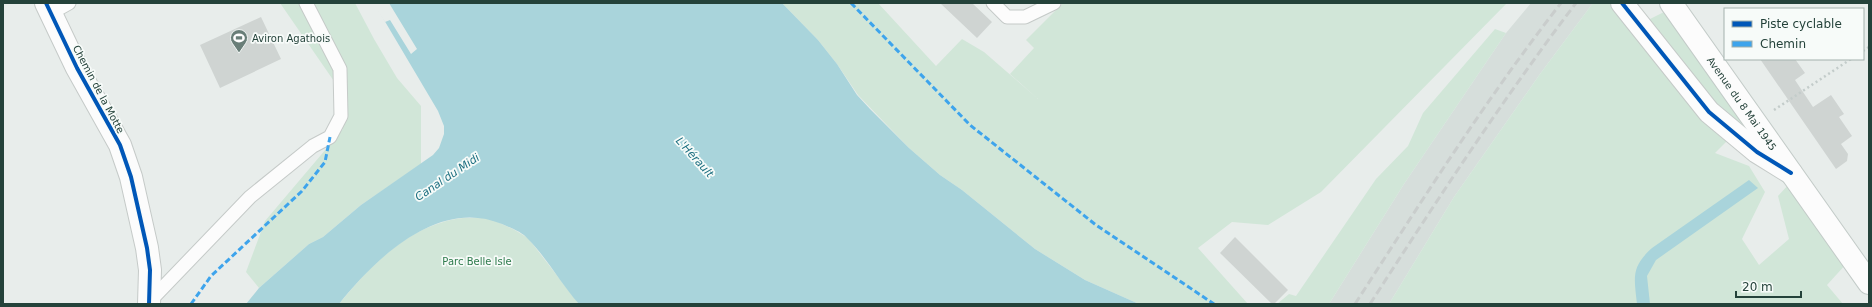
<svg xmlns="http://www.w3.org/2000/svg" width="1872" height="307" font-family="'DejaVu Sans',sans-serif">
  <rect width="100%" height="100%" fill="#e8edeb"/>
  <path fill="#d6dedb" d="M1531,3H1593L1540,74L1454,197L1389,304H1329L1404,184L1506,33Z"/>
  <path fill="#d1e6d8" d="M280,3H355L374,39L397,78L421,106V164L361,205L323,237L309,244L259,288L246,272L265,221L343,129L338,87Z
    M782,3H878L936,66L962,39L984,52L1038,99L1010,74L1034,48L1026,40L1063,3H1507L1321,192L1268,225L1232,222L1198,248L1248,304H1139L1085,280L1035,249L962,190L940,175L909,148L858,95L837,64L818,40Z
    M1593,3H1609L1630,29L1666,11L1745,123L1715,153L1749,166L1765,192L1742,239L1759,265L1789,239L1778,196L1790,183L1847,263L1827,285L1843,304H1389L1454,197L1540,74Z
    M1495,29L1506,33L1404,184L1329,304H1277L1289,294L1296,296L1376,179L1408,146L1423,113Z
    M463,218H482L493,220L513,229L528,238L579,304H339C371,265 410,224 463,218Z"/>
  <path fill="#a9d4db" d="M374,3H782L818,40L837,64L857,95L870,109L909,148L940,175L962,190L1035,249L1085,280L1139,304H579C561,284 547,258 528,239C522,232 511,228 502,224C438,197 375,259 339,304H246L259,288L309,244L323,237L361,205L433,155L439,148L444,134V126L438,111Z
    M1749,180L1758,188L1656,260L1647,276L1650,304H1637C1634,277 1631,267 1652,248Z"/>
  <path fill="#e8edeb" d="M372,3H389L417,49L411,54L390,20L385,22Z"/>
  <path fill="#cfd4d2" d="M940,3H972L992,22L977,38Z
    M261,17L281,59L220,88L200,45Z
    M1760,59H1795L1805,73L1795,80L1813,107L1831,95L1844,114L1839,117L1852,136L1841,144L1848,154L1847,161L1836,169Z
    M1235,237L1288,290L1274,304H1272L1220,253Z"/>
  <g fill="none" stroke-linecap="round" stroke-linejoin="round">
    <defs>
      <path id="service" d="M993,3L1007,17H1025L1054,3
        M51,13L69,3
        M150,301L250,197L313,146L330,137L341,116L340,69L306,3"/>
      <path id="minor" d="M46,3L77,68L120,145L131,177L147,248L150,270L149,304
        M1622,3L1709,112L1757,152L1791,173"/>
      <g id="secondary">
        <path id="s1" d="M1671,3L1869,283"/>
      </g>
    </defs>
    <use href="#service" stroke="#c5cac8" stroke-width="15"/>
    <use href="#minor" stroke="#c5cac8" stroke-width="24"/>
    <use href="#secondary" stroke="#c3cbc8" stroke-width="24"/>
    <path stroke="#c3ccca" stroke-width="2.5" stroke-dasharray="2 3" stroke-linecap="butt" d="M1863,51L1869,47
      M1774,110L1851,59"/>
    <use href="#service" stroke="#fcfcfc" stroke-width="13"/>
    <use href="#minor" stroke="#fcfcfc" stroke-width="22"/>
    <use href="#secondary" stroke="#fcfcfc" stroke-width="22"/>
    <path stroke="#c9cdcc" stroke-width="3" stroke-dasharray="8 4" stroke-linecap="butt" d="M1355,304C1421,202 1486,99 1561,3
      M1370,304C1436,202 1502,100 1576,3"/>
    <path stroke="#3ea4ec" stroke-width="3" stroke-dasharray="6 3" stroke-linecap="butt" d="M851,3L970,125L1096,225L1214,304
      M191,304L211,276L302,191L325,162L330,137"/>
    <defs>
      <path id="cycleway" d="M46,3L77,68L120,145L131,177L147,248L150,270L149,304
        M1622,3L1709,112L1757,152L1791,173"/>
    </defs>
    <use href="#cycleway" stroke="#f7fbf9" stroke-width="6"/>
    <use href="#cycleway" stroke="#0057b8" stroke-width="4"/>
  </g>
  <defs>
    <symbol id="stadium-pin" viewBox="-11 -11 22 30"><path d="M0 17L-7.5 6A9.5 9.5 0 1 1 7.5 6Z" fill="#697e78" stroke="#f7fbf9"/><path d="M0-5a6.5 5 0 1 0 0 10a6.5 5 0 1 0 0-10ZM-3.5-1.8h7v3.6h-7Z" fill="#fff"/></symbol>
  </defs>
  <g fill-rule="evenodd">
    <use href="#stadium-pin" x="229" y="28" width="20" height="27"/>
  </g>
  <g text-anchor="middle" stroke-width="3.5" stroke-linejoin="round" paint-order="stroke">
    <g font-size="10" fill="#24423a" stroke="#f7fbf9" text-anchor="start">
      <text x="252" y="42">Aviron Agathois</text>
    </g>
    <g font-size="10" fill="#24423a" stroke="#f7fbf9">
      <text transform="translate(99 89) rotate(62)" y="4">Chemin de la Motte</text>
      <text dy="4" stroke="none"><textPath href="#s1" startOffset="123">Avenue du 8 Mai 1945</textPath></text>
    </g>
    <g font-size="10" fill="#2d7a4b" stroke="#f7fbf9">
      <text x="477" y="265">Parc Belle Isle</text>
    </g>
    <g font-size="11" font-style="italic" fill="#1c6f80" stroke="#f7fbf9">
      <text transform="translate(695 157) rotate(48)" y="4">L'Hérault</text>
      <text transform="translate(447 177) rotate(-34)" y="4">Canal du Midi</text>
    </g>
  </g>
  <rect width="1872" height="307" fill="none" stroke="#24423a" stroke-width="8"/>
  <rect x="1724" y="8" width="140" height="52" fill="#f7fbf9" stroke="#a3b1ad"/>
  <rect x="1732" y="21" width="20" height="6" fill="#0057b8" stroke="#a3b1ad"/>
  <text x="1760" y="28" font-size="12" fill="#24423a">Piste cyclable</text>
  <rect x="1732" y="41" width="20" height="6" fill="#3ea4ec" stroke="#a3b1ad"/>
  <text x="1760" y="48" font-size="12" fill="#24423a">Chemin</text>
  <path d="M1736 291v6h65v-6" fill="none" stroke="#24423a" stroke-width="2"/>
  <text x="1742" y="291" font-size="12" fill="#24423a" stroke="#f7fbf9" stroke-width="3" paint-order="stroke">20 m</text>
</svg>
